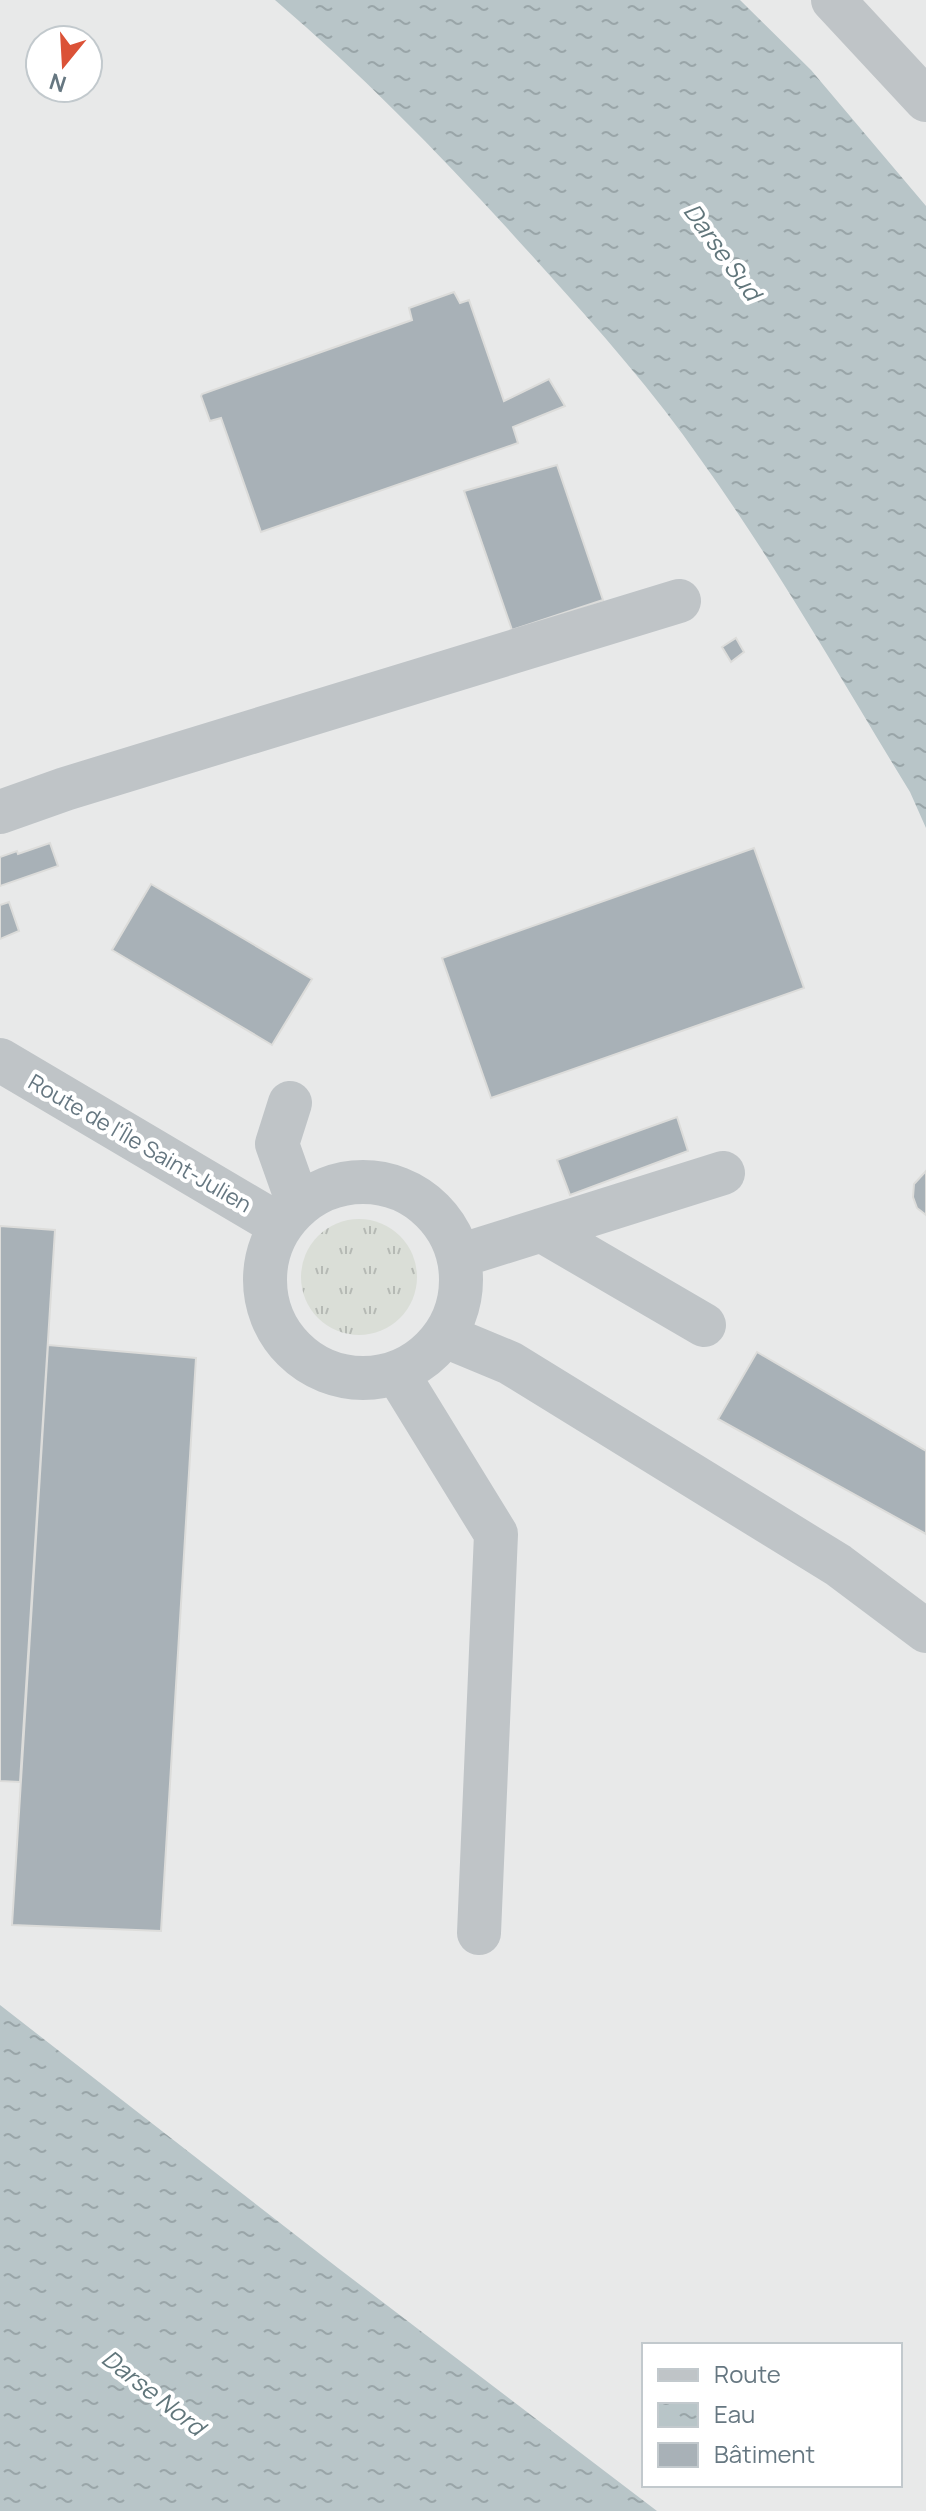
<svg xmlns="http://www.w3.org/2000/svg" width="926" height="2511" font-family="Manrope,sans-serif">
  <defs>
    <pattern id="grass-tufts" width="24" height="20" patternUnits="userSpaceOnUse" patternTransform="scale(2)"><rect width="24" height="20" fill="#daded7"/><path d="M3 7l-1-3M5 7V3M7 7l1-3M15 17l-1-3M17 17v-4M19 17l1-3" fill="none" stroke="#b5b9b4"/></pattern>
    <pattern id="water-ripples" width="26" height="14" patternUnits="userSpaceOnUse" patternTransform="scale(2)"><rect width="26" height="14" fill="#b8c5c8"/><path d="M2 4q2-2 4 0t4 0M15 11q2-2 4 0t4 0" fill="none" stroke="#99a5a8"/></pattern>
  </defs>
  <rect width="100%" height="100%" fill="#fafaf8"/>
  <path fill="#e8e9e9" fill-rule="evenodd" d="M0,0H926V2511H0ZM40,40H88V88H40ZM644,2345H900V2485H644Z"/>
  <path fill="url(#grass-tufts)" d="M301 1277a58 58 0 1 1 116 0a58 58 0 1 1-116 0Z"/>
  <path fill="url(#water-ripples)" d="M275,0H740L811,70L926,206V828L910,792C842,681 777,566 701,460C654,392 599,330 544,269C459,174 372,83 275,0Z
    M0,2005L338,2268L657,2511H0Z"/>
  <path fill="#a8b1b7" stroke="#dcdcda" stroke-width="2" d="M454,292L460,303L469,300L504,401L549,379L565,406L513,427L518,443L261,532L221,418L210,421L201,396L202,394L412,320L409,308Z
    M557,465L603,600L512,630L464,491Z
    M736,638L744,652L731,662L722,647Z
    M50,843L58,866L0,886V857L17,851L18,854Z
    M754,848L804,988L491,1098L442,958Z
    M151,884L312,979L272,1045L112,950Z
    M9,902L19,931L0,939V905Z
    M677,1117L688,1151L570,1195L557,1160Z
    M926,1171V1215L917,1208L913,1197L914,1184Z
    M0,1226L55,1230L20,1782L0,1781Z
    M48,1345L196,1358L161,1931L12,1925Z
    M757,1352L926,1451V1534L718,1419Z"/>
  <g fill="none" stroke-linecap="round" stroke-linejoin="round">
    <path stroke="#bfc4c7" stroke-width="44" d="M833,0L926,100
      M0,812L65,789L679,601
      M0,1060L281,1226
      M290,1103L277,1144L299,1206
      M265 1280a98 98 0 1 1 196 0a98 98 0 1 1-196 0Z
      M541,1230L704,1325
      M459,1256L723,1173
      M445,1336L510,1363L838,1565L926,1631
      M397,1373L496,1534L479,1933"/>
  </g>
  <g text-anchor="middle" stroke-width="8" stroke-linejoin="round" paint-order="stroke">
    <g font-size="22" fill="#667781" stroke="#fff">
      <text transform="translate(140 1143) rotate(30)" y="8">Route de l'Île Saint-Julien</text>
    </g>
    <g font-size="24" font-style="italic" fill="#61767b" stroke="#fff">
      <text transform="translate(722 252) rotate(54)" y="8">Darse Sud</text>
      <text transform="translate(153 2393) rotate(38)" y="8">Darse Nord</text>
    </g>
  </g>
  <rect x="642" y="2343" width="260" height="144" fill="#ffffff" stroke="#c2c9cd" stroke-width="2"/>
  <rect x="658" y="2369" width="40" height="12" fill="#bfc4c7" stroke="#c2c9cd" stroke-width="2"/>
  <text x="714" y="2383" font-size="24" fill="#667781">Route</text>
  <rect x="658" y="2403" width="40" height="24" fill="url(#water-ripples)" stroke="#c2c9cd" stroke-width="2"/>
  <text x="714" y="2423" font-size="24" fill="#667781">Eau</text>
  <rect x="658" y="2443" width="40" height="24" fill="#a8b1b7" stroke="#c2c9cd" stroke-width="2"/>
  <text x="714" y="2463" font-size="24" fill="#667781">Bâtiment</text>
  <g transform="translate(64 64) rotate(198)"><circle r="38" fill="#ffffff" stroke="#c2c9cd" stroke-width="2"/>
  <path d="M0-6L14 30L0 20L-14 30Z" fill="#db5237"/>
  <text y="-12" font-size="22" font-weight="bold" text-anchor="middle" fill="#667781">N</text>
  </g>
</svg>
